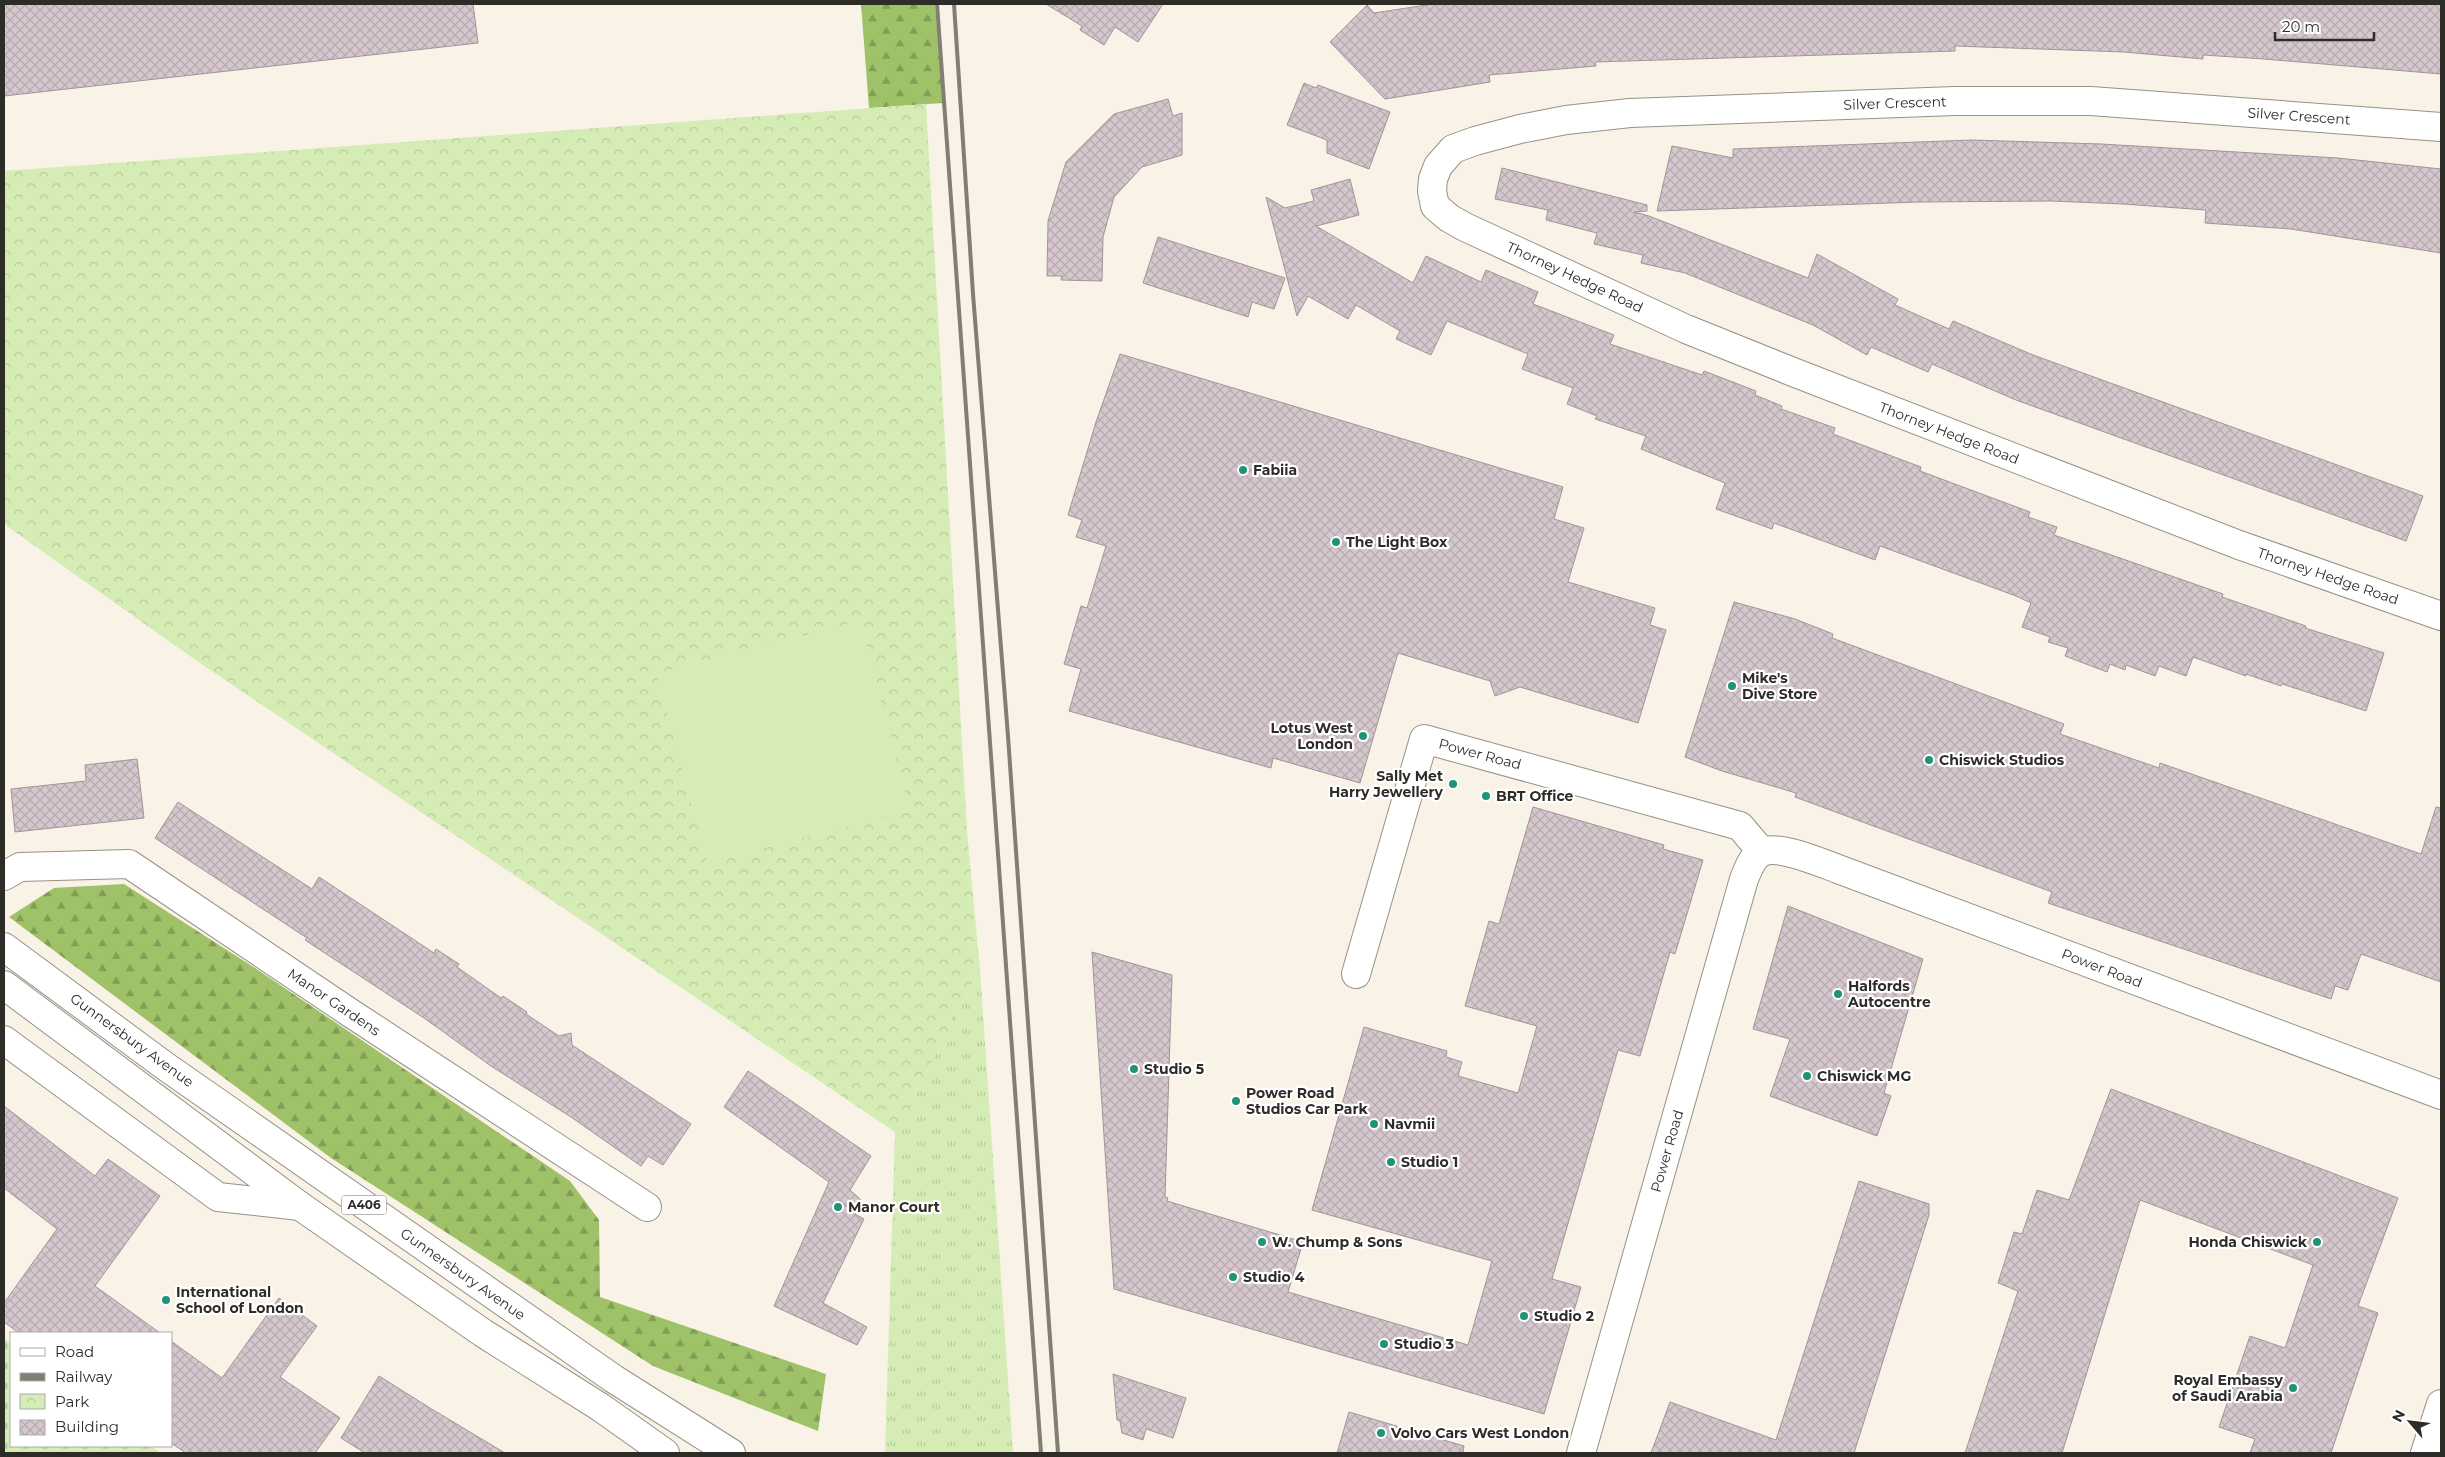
<svg xmlns="http://www.w3.org/2000/svg" width="2445" height="1457" font-family="Montserrat,sans-serif">
  <defs>
    <pattern id="grass-tufts" width="24" height="20" patternUnits="userSpaceOnUse" patternTransform="scale(1.25)"><rect width="24" height="20" fill="#d5edb5"/><path d="M3 7l-1-3M5 7V3M7 7l1-3M15 17l-1-3M17 17v-4M19 17l1-3" fill="none" stroke="#b7cb9c"/></pattern>
    <pattern id="forest-firs" width="22" height="20" patternUnits="userSpaceOnUse" patternTransform="scale(1.25)"><rect width="22" height="20" fill="#9fc268"/><path d="M5 1l3.5 6h-7zM16 11l3.5 6h-7z" fill="#829e56"/></pattern>
    <pattern id="cemetery-stones" width="16" height="16" patternUnits="userSpaceOnUse" patternTransform="scale(1.25)"><rect width="16" height="16" fill="#d5edb5"/><path d="M2 7V4a2 2 0 0 1 4 0v3zM10 15v-3a2 2 0 0 1 4 0v3z" fill="#b7cb9c"/></pattern>
    <pattern id="park-crowns" width="20" height="18" patternUnits="userSpaceOnUse" patternTransform="scale(1.25)"><rect width="20" height="18" fill="#d5edb5"/><path d="M2 6a3 3 0 1 1 6 0M12 15a3 3 0 1 1 6 0" fill="none" stroke="#b7cb9c"/></pattern>
    <pattern id="building-cross-hatch" width="8" height="8" patternUnits="userSpaceOnUse" patternTransform="scale(1.25)"><rect width="8" height="8" fill="#d5c7cd"/><path d="M0 0l8 8M0 8l8-8" fill="none" stroke="#b7abb0"/></pattern>
  </defs>
  <rect width="100%" height="100%" fill="#f9f2e6"/>
  <path fill="url(#grass-tufts)" d="M980,969L1013,1453H885L895,1132Z"/>
  <path fill="url(#forest-firs)" d="M861,4H935L943,103L869,108Z
    M124,884L255,968L570,1181L599,1220L600,1297L826,1374L818,1431L653,1366L331,1158L9,917L54,888Z"/>
  <path fill="url(#cemetery-stones)" d="M4,1338L11,1344V1446H151L161,1453H4Z"/>
  <path fill="url(#park-crowns)" d="M926,104L967,832L980,969L895,1132L194,659L4,524V171Z"/>
  <path fill="#d5edb5" d="M860,621L910,810L707,863L657,674Z"/>
  <path fill="url(#building-cross-hatch)" stroke="#a19499" d="M4,4H473L478,43L4,96Z
    M1046,4H1163L1138,42L1115,27L1104,45L1080,30L1082,26Z
    M1433,4H2441V74L2264,59L2203,55V59L2124,52L1955,46V51L1595,62L1596,66L1489,75L1490,82L1385,99L1330,42L1367,5L1374,13Z
    M1304,83L1316,88L1318,85L1390,112L1369,169L1327,153V140L1287,125Z
    M1168,99L1173,116L1182,113V155L1142,167L1114,197L1103,237L1102,281L1061,280L1062,276H1047L1048,221L1066,162L1114,114Z
    M1972,140L2101,144L2338,158L2441,169V253L2291,229L2205,223L2206,210L2123,204L2051,201L1920,202L1657,211L1672,146L1733,158V149Z
    M1502,168L1647,205V211L1634,212L1649,216L1808,278L1817,254L1898,299L1895,305L1949,329L1953,321L2033,355L2423,496L2406,541L2016,400L1932,364L1928,372L1871,347L1867,355L1813,325L1685,273L1641,263L1643,255L1594,244L1597,233L1546,220L1548,210L1495,199Z
    M1350,179L1359,215L1316,226L1413,283L1426,256L1481,282L1486,270L1538,292L1533,304L1614,335L1610,344L1702,375L1704,371L1756,391L1755,395L1782,406L1781,409L1835,428L1833,434L1921,467L1920,471L2030,512L2028,517L2057,527L2054,535L2223,594L2222,597L2306,626L2305,628L2384,653L2366,711L2282,684L2281,686L2246,674V676L2193,657L2186,676L2159,666L2155,676L2126,665L2125,670L2110,664L2107,672L2065,656L2068,648L2048,642L2050,637L2022,627L2031,603L2016,596L1880,546L1875,560L1774,523L1772,529L1716,509L1725,483L1641,449L1646,436L1595,419L1597,416L1567,404L1573,388L1522,369L1528,354L1447,321L1431,355L1396,339L1400,331L1356,305L1348,319L1308,296L1297,316L1266,197L1285,208L1314,201L1311,190Z
    M1158,237L1285,278L1274,309L1252,302L1248,317L1143,283Z
    M1120,354L1563,487L1554,519L1584,528L1568,582L1655,608L1650,625L1666,630L1638,723L1520,687L1495,696L1490,681L1398,653L1360,783L1273,758L1271,768L1069,711L1081,669L1064,664L1081,606L1087,608L1106,546L1076,537L1082,520L1068,515L1096,422Z
    M1734,602L1795,619L1833,634L1832,638L2064,724L2060,734L2159,768L2160,763L2421,854L2436,807L2441,808V982L2361,954L2348,990L2335,986L2331,999L2048,903L2052,892L1795,797L1796,793L1722,771L1685,757Z
    M137,759L144,818L15,832L11,789L86,781L85,765Z
    M178,802L312,889L319,877L434,953L436,949L459,964L457,967L501,998L503,996L527,1012L526,1014L559,1036L571,1033L572,1045L691,1124L663,1165L648,1156L641,1166L571,1117L491,1066L424,1018L305,940L307,938L155,838Z
    M1533,807L1664,845L1663,849L1703,860L1675,954L1670,952L1640,1056L1618,1050L1552,1279L1581,1287L1544,1414L1114,1289L1092,952L1172,975L1165,1197L1168,1198L1167,1201L1303,1242L1288,1292L1468,1345L1492,1261L1312,1210L1364,1027L1447,1051L1446,1057L1462,1062L1458,1076L1518,1093L1537,1026L1465,1006L1489,921L1499,924Z
    M1788,906L1923,959L1884,1093L1891,1096L1877,1136L1770,1096L1790,1039L1753,1029Z
    M748,1071L871,1156L850,1190L861,1200L855,1214L864,1219L823,1303L867,1327L857,1345L774,1306L829,1182L724,1107Z
    M2111,1089L2398,1198L2358,1306L2378,1313L2331,1453H2250L2255,1439L2219,1427L2250,1336L2285,1348L2313,1265L2140,1200L2062,1453H1965L2018,1291L1998,1283L2014,1232L2022,1234L2037,1190L2069,1200Z
    M4,1106L95,1176L108,1159L160,1196L95,1286L160,1333H19L4,1322V1303L57,1229L4,1188Z
    M1859,1181L1929,1204V1215L1854,1453H1651L1670,1402L1776,1440Z
    M279,1298L317,1326L280,1377L340,1418L315,1453H186L171,1443V1341L222,1378Z
    M1113,1374L1186,1398L1173,1438L1146,1429L1143,1440L1122,1433L1120,1421L1117,1420Z
    M379,1376L430,1408L505,1453H365L341,1438Z
    M1349,1412L1464,1446L1463,1453H1337Z"/>
  <g fill="none" stroke-linecap="round" stroke-linejoin="round">
    <defs>
      <path id="minor" d="M2441,127L2091,101H1955L1630,113L1566,120L1520,129L1475,141L1453,149L1438,166L1433,179L1432,191L1435,206L1449,218L1465,227L1686,329L1793,372L2239,545L2441,616
        M4,876L20,867L129,864L352,1014L647,1207
        M1356,974L1424,739L1740,826L1762,852
        M4,1040L218,1197L300,1206
        M1581,1453L1744,879C1748,870 1751,859 1760,853C1777,843 1821,863 1838,869L2441,1095"/>
      <path id="primary" d="M2425,1453L2441,1404"/>
      <path id="trunk" d="M4,947L165,1066L614,1379L731,1453
        M4,985L300,1206L483,1333L600,1407L665,1453"/>
    </defs>
    <use href="#minor" stroke="#979186" stroke-width="30"/>
    <use href="#primary" stroke="#979186" stroke-width="30"/>
    <use href="#trunk" stroke="#979186" stroke-width="30"/>
    <use href="#minor" stroke="#fff" stroke-width="28"/>
    <use href="#primary" stroke="#fff" stroke-width="28"/>
    <use href="#trunk" stroke="#fff" stroke-width="28"/>
    <path stroke="#827e76" stroke-width="4" d="M937,4L1041,1453
      M954,4L973,294L1008,736L1058,1453"/>
  </g>
  <g fill="#209376" stroke="#fff" stroke-width="2">
    <circle cx="1243" cy="470" r="5"/>
    <circle cx="1336" cy="542" r="5"/>
    <circle cx="1732" cy="686" r="5"/>
    <circle cx="1363" cy="736" r="5"/>
    <circle cx="1929" cy="760" r="5"/>
    <circle cx="1453" cy="784" r="5"/>
    <circle cx="1486" cy="796" r="5"/>
    <circle cx="1838" cy="994" r="5"/>
    <circle cx="1134" cy="1069" r="5"/>
    <circle cx="1807" cy="1076" r="5"/>
    <circle cx="1236" cy="1101" r="5"/>
    <circle cx="1374" cy="1124" r="5"/>
    <circle cx="1391" cy="1162" r="5"/>
    <circle cx="838" cy="1207" r="5"/>
    <circle cx="1262" cy="1242" r="5"/>
    <circle cx="2317" cy="1242" r="5"/>
    <circle cx="1233" cy="1277" r="5"/>
    <circle cx="166" cy="1300" r="5"/>
    <circle cx="1524" cy="1316" r="5"/>
    <circle cx="1384" cy="1344" r="5"/>
    <circle cx="2293" cy="1388" r="5"/>
    <circle cx="1381" cy="1433" r="5"/>
  </g>
  <g text-anchor="middle" stroke-width="4.5" stroke-linejoin="round" paint-order="stroke">
    <rect fill="#fff" stroke="#6d6b68" stroke-width="1" x="341.5" y="1195.5" width="45" height="19" rx="4"/>
    <g font-size="12" font-weight="bold" fill="#2e2c27">
      <text x="364" y="1209">A406</text>
    </g>
    <g font-size="14" fill="#2e2c27" stroke="#fff">
      <text transform="translate(1895 103) rotate(-2)" y="5">Silver Crescent</text>
      <text transform="translate(2299 116) rotate(4)" y="5">Silver Crescent</text>
      <text transform="translate(1575 277) rotate(25)" y="5">Thorney Hedge Road</text>
      <text transform="translate(1949 433) rotate(21)" y="5">Thorney Hedge Road</text>
      <text transform="translate(2328 576) rotate(19)" y="5">Thorney Hedge Road</text>
      <text transform="translate(1480 754) rotate(15)" y="5">Power Road</text>
      <text transform="translate(2102 968) rotate(21)" y="5">Power Road</text>
      <text transform="translate(334 1002) rotate(34)" y="5">Manor Gardens</text>
      <text transform="translate(132 1040) rotate(36)" y="5">Gunnersbury Avenue</text>
      <text transform="translate(1667 1151) rotate(-74)" y="5">Power Road</text>
      <text transform="translate(463 1274) rotate(35)" y="5">Gunnersbury Avenue</text>
    </g>
    <g font-size="14" font-weight="bold" fill="#2e2c27" stroke="#fff" text-anchor="start">
      <text x="1253" y="475">Fabiia</text>
      <text x="1346" y="547">The Light Box</text>
      <text x="1742" y="683">Mike's<tspan x="1742" dy="16">Dive Store</tspan></text>
      <text x="1353" y="733" text-anchor="end">Lotus West<tspan x="1353" dy="16">London</tspan></text>
      <text x="1939" y="765">Chiswick Studios</text>
      <text x="1443" y="781" text-anchor="end">Sally Met<tspan x="1443" dy="16">Harry Jewellery</tspan></text>
      <text x="1496" y="801">BRT Office</text>
      <text x="1848" y="991">Halfords<tspan x="1848" dy="16">Autocentre</tspan></text>
      <text x="1144" y="1074">Studio 5</text>
      <text x="1817" y="1081">Chiswick MG</text>
      <text x="1246" y="1098">Power Road<tspan x="1246" dy="16">Studios Car Park</tspan></text>
      <text x="1384" y="1129">Navmii</text>
      <text x="1401" y="1167">Studio 1</text>
      <text x="848" y="1212">Manor Court</text>
      <text x="1272" y="1247">W. Chump &amp; Sons</text>
      <text x="2307" y="1247" text-anchor="end">Honda Chiswick</text>
      <text x="1243" y="1282">Studio 4</text>
      <text x="176" y="1297">International<tspan x="176" dy="16">School of London</tspan></text>
      <text x="1534" y="1321">Studio 2</text>
      <text x="1394" y="1349">Studio 3</text>
      <text x="2283" y="1385" text-anchor="end">Royal Embassy<tspan x="2283" dy="16">of Saudi Arabia</tspan></text>
      <text x="1391" y="1438">Volvo Cars West London</text>
    </g>
  </g>
  <rect width="2445" height="1457" fill="none" stroke="#2e2c27" stroke-width="10"/>
  <rect x="10" y="1332" width="162" height="115" fill="#ffffff" stroke="#ababa9"/>
  <rect x="20" y="1348" width="25" height="8" fill="#ffffff" stroke="#ababa9"/>
  <text x="55" y="1357" font-size="15" fill="#2e2c27">Road</text>
  <rect x="20" y="1373" width="25" height="8" fill="#827e76" stroke="#ababa9"/>
  <text x="55" y="1382" font-size="15" fill="#2e2c27">Railway</text>
  <rect x="20" y="1394" width="25" height="15" fill="url(#park-crowns)" stroke="#ababa9"/>
  <text x="55" y="1407" font-size="15" fill="#2e2c27">Park</text>
  <rect x="20" y="1420" width="25" height="15" fill="url(#building-cross-hatch)" stroke="#ababa9"/>
  <text x="55" y="1432" font-size="15" fill="#2e2c27">Building</text>
  <g transform="translate(2410 1422) rotate(298)" stroke="#ffffff" stroke-width="4" paint-order="stroke">
  <path d="M0-4L9 19L0 12L-9 19Z" fill="#2e2c27"/>
  <text y="-8" font-size="14" font-weight="bold" text-anchor="middle" fill="#2e2c27">N</text>
  </g>
  <path d="M2275 32v8h99v-8" fill="none" stroke="#2e2c27" stroke-width="2.5"/>
  <text x="2282" y="32" font-size="15" fill="#2e2c27" stroke="#ffffff" stroke-width="4" paint-order="stroke">20 m</text>
</svg>
